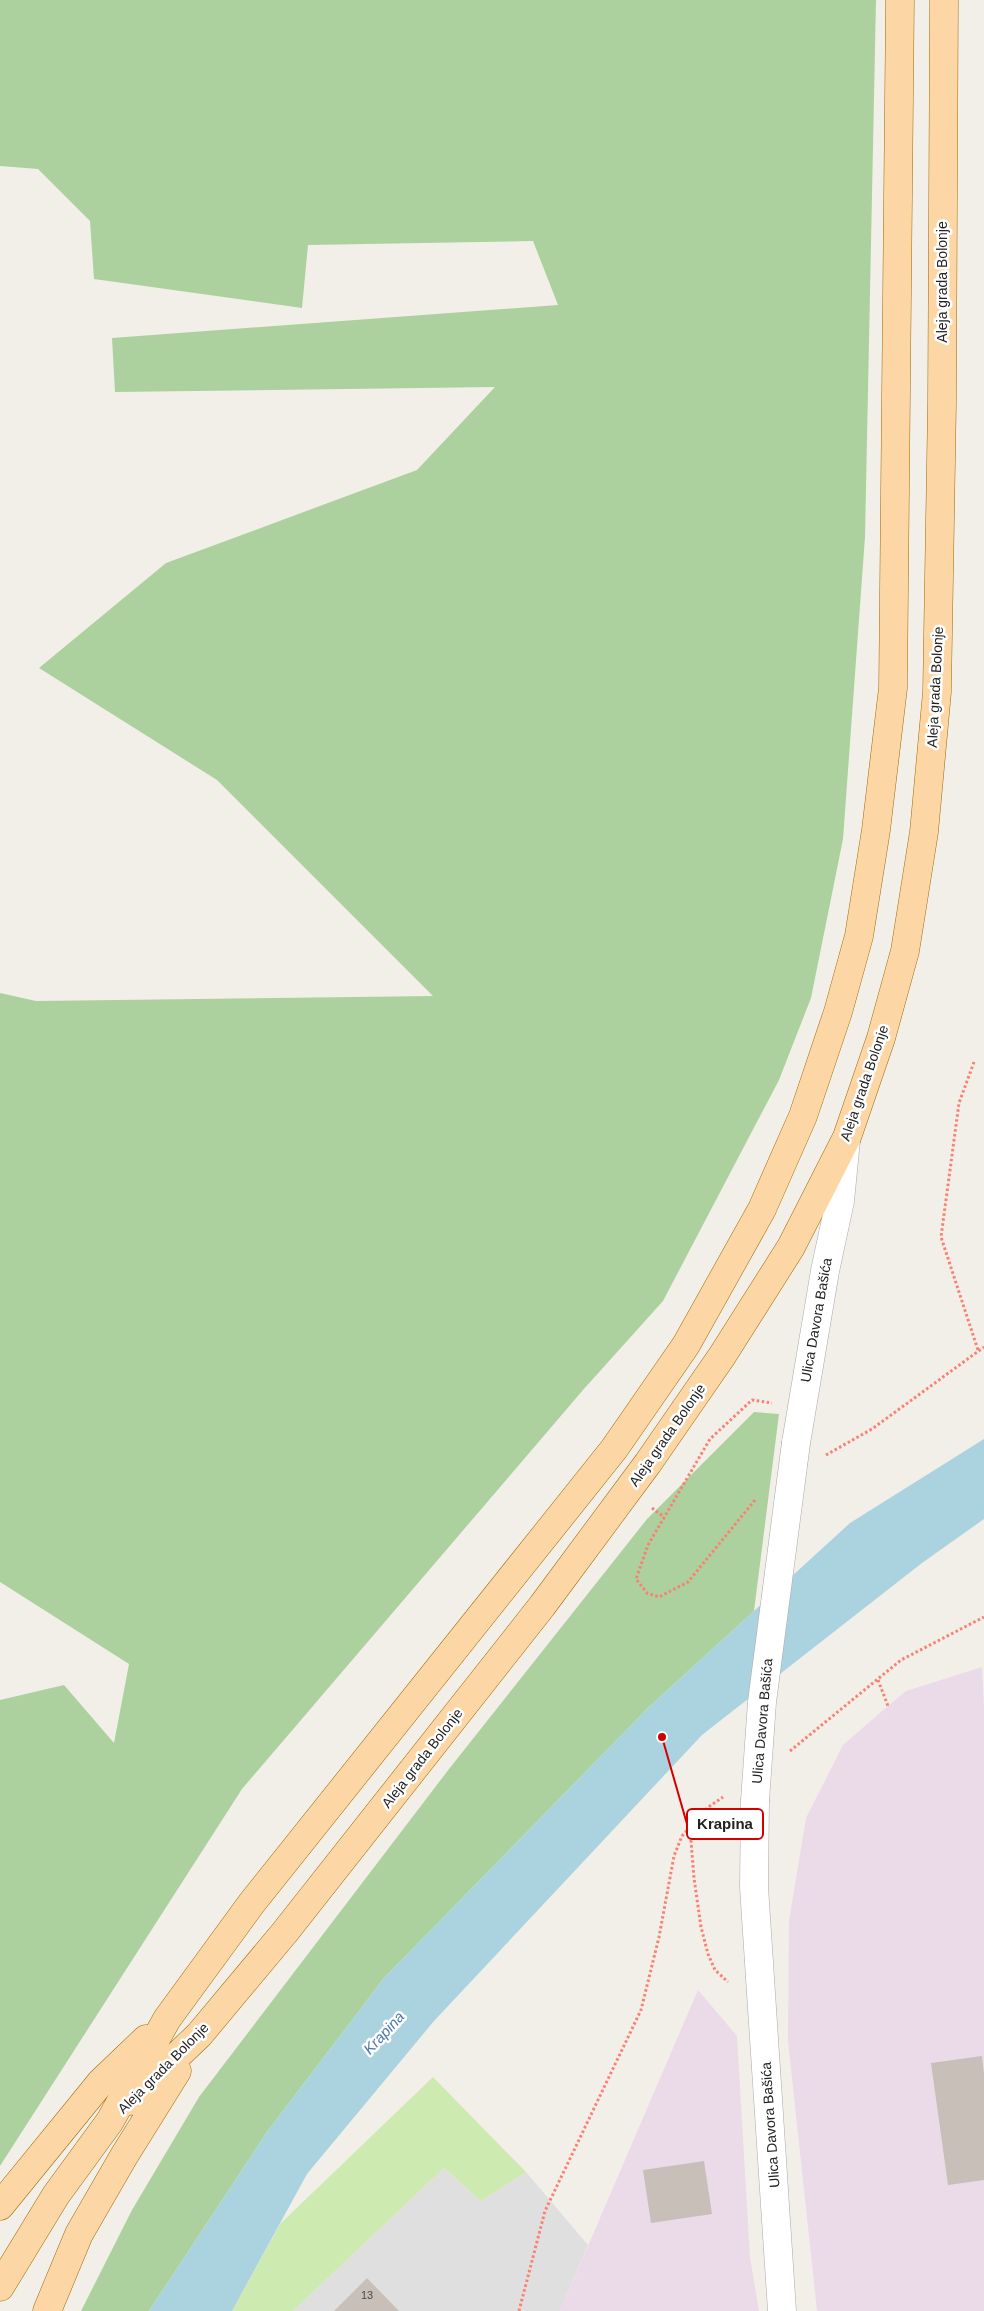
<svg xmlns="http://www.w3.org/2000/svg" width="984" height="2311" font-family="Helvetica,sans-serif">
  <rect width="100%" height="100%" fill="#f2efe9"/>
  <path fill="#e0dfdf" d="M444,2168L481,2201L526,2172L588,2245L560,2311H293Z"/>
  <path fill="#ebdbe8" d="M982,1667L984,1707V2311H817L788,2041L789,1921L806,1818L843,1745L888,1706L906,1691Z
    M698,1990L737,2036L750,2257L759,2311H560Z"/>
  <path fill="#cdebb0" d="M433,2077L526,2172L481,2201L444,2168L293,2311H232L280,2224Z"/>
  <path fill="#add19e" d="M0,0H876L865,537L843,839L811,998L779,1080L663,1301L583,1390L242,1789L0,2166V1700L64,1685L114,1743L129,1664L0,1582V993L36,1001L433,996L217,780L39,668L166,563L417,470L495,387L115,392L112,338L558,305L533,241L308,245L302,308L94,279L90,221L38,169L0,166Z
    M754,1412L779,1414L754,1611L649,1707L384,1978L267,2132L149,2311H81L132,2210L199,2097L449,1769L647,1519Z"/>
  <path fill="#aad3df" d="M984,1439V1519L922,1563L702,1735L434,2021L307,2174L232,2311H149L267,2132L384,1978L649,1707L850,1523Z"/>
  <path fill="#c7bfb8" d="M982,2056L984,2074V2180L948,2185L931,2063Z
    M704,2161L712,2214L651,2223L643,2170Z
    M367,2278L399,2311H334Z"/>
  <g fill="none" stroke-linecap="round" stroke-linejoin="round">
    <defs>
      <path id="minor" d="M796,1443L825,1271L840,1201L846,1140
        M755,1801L754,1887L782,2311"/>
      <path id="major" d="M130,2101L199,2035L285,1932L542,1606L648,1463L722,1356L791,1247L847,1137L881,1038L905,951L924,832L937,692L942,404L944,0
        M0,2206L101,2082L146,2039
        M0,2287L56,2195L110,2121L167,2019L251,1904L614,1449L686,1345L762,1209L803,1116L838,1012L859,936L876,830L893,688L900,0
        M47,2311L79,2234L124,2156L177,2071"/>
    </defs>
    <use href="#minor" stroke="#a9a9a9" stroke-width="29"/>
    <use href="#major" stroke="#a06b00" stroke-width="29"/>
    <path stroke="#fa8072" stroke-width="3" stroke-dasharray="2.5 2.5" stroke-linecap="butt" d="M974,1062L959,1103L941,1237L978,1350
      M826,1455L872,1429L984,1347
      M755,1500L688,1582L659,1597L647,1593L636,1579L648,1545L710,1439L752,1400L772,1403
      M652,1508L664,1517
      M878,1680L888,1706
      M790,1751L901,1660L984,1617
      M704,1813L691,1841L694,1878L701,1927L708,1954L715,1970L728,1982
      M519,2311L545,2211L641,2010L659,1937L674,1856L682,1836L707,1808L723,1797"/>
    <use href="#minor" stroke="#fff" stroke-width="28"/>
    <use href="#major" stroke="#fcd6a4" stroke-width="28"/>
    <defs>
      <path id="minor-bridge" d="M755,1801L762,1702L796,1443"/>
    </defs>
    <use href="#minor-bridge" stroke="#a9a9a9" stroke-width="29" stroke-linecap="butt"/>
    <use href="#minor-bridge" stroke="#fff" stroke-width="28"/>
  </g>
  <g text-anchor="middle" stroke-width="5" stroke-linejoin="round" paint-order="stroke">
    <g font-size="11" fill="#4b4948">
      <text x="367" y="2299">13</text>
    </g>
    <g font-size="14" fill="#222" stroke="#fff">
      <text transform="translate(942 282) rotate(-90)" y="5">Aleja grada Bolonje</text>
      <text transform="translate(935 687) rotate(-87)" y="5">Aleja grada Bolonje</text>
      <text transform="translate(864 1083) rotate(-71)" y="5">Aleja grada Bolonje</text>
      <text transform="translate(816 1320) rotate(-80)" y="5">Ulica Davora Bašića</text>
      <text transform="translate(667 1435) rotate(-55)" y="5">Aleja grada Bolonje</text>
      <text transform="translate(762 1721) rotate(-85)" y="5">Ulica Davora Bašića</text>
      <text transform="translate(422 1758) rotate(-52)" y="5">Aleja grada Bolonje</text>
      <text transform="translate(163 2068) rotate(-45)" y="5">Aleja grada Bolonje</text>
      <text transform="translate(770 2125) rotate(-94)" y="5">Ulica Davora Bašića</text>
    </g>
    <g font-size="15" font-style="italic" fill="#4a7aab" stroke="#fff">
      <text transform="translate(384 2033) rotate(-47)" y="5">Krapina</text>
    </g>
  </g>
  <path fill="none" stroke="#d40000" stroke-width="2" d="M662 1737L687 1824"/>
  <circle fill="#d40000" stroke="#fff" stroke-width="2" cx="662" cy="1737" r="5"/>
  <rect fill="#fff" stroke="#d40000" stroke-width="2" x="687" y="1809" width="76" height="30" rx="5"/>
  <g font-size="15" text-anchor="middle" font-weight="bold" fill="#222">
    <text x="725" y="1829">Krapina</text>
  </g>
</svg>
